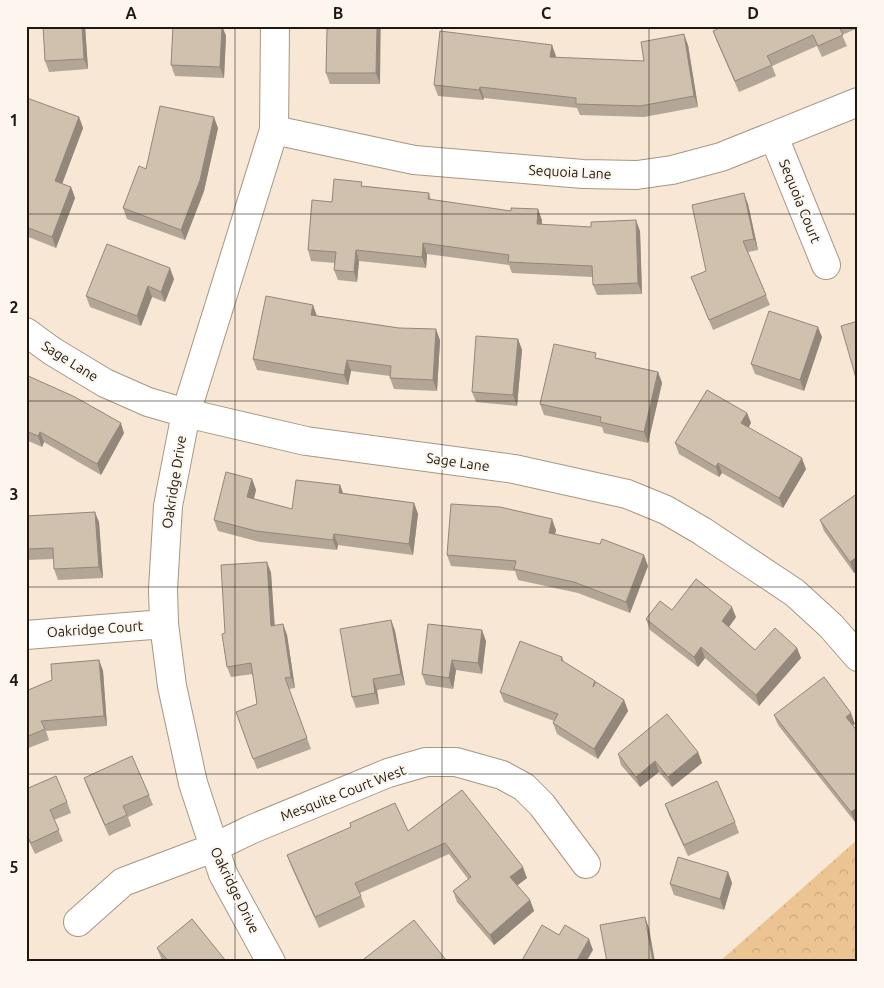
<svg xmlns="http://www.w3.org/2000/svg" width="884" height="988" font-family="Ubuntu,sans-serif">
  <defs>
    <pattern id="park-crowns" width="20" height="18" patternUnits="userSpaceOnUse" patternTransform="scale(1.25)"><rect width="20" height="18" fill="#ebc492"/><path d="M2 6a3 3 0 1 1 6 0M12 15a3 3 0 1 1 6 0" fill="none" stroke="#c9a87d"/></pattern>
  </defs>
  <rect width="100%" height="100%" fill="#f7e7d4"/>
  <path fill="url(#park-crowns)" d="M858,839V962H719Z"/>
  <g fill="none" stroke-linecap="round" stroke-linejoin="round">
    <defs>
      <path id="minor" d="M274,130L414,160L583,174L637,175L672,170L721,157L858,102
        M774,137L826,265
        M26,332L52,351L105,383L148,402L186,413L306,441L514,469L627,494L666,510L702,531L795,593L831,626L858,657
        M26,635L164,624
        M78,922L123,882L213,848L250,830L388,773L426,762H456L502,775L524,787L542,805L586,864
        M271,962L223,874L193,783L172,686L164,624L163,589L168,506L186,413L274,130L275,26"/>
    </defs>
    <use href="#minor" stroke="#a69785" stroke-width="30"/>
    <use href="#minor" stroke="#fff" stroke-width="28"/>
  </g>
  <path fill="#b3a696" d="M85,26L88,69L49,72L45,61Z
    M173,26H222L226,36L224,78L175,76L171,65Z
    M329,26H383L381,27L380,84H330L326,73Z
    M724,26H858V28L842,35L847,46L822,57L817,46L772,66L776,76L739,92L717,42L713,31Z
    M552,45L555,58L644,61L688,45L698,107L644,117L580,115L577,108L484,98L483,100L438,96L434,85Z
    M26,101L79,117L83,128L62,184L71,187L75,198L56,248L26,236Z
    M218,128L204,191L185,240L127,219L123,208L146,169Z
    M364,186L429,193L431,200L542,220V225L640,231L642,294L597,295L593,285V277L512,273L509,265L427,254L426,268L359,261L357,282L338,280L334,270L335,263L311,261L308,250L332,202Z
    M748,204L758,250L748,252L770,305L713,330L691,277L706,271Z
    M174,279L165,302L152,297L141,326L90,307L86,296Z
    M316,316L440,340L437,391L394,389L390,378V376L351,371L348,385L257,370L253,359Z
    M822,337L804,391L755,374L751,364Z
    M518,339L522,350L517,406L476,402L472,392Z
    M598,358L658,372L662,383L648,443L604,433L602,427L544,415L540,404Z
    M26,375L124,433L101,475L44,442L42,447L26,440Z
    M747,413L751,423L748,427L806,469L783,508L722,473L719,477L679,454L675,443Z
    M252,479L256,490L254,499L292,509L340,485L343,493L414,503L418,514L413,555L338,545L337,550L260,542L218,531L214,520Z
    M858,493V570L854,573L824,531L820,520Z
    M26,508L28,516L99,522L103,578L58,580L54,569V559L26,560Z
    M556,530L555,534L648,566L630,613L578,593L518,580L515,571L451,566L447,555Z
    M267,562L271,573L275,626L283,624L287,635L295,688L289,689L311,749L257,769L236,712L257,704L253,674L231,677L227,667L225,633Z
    M672,610L736,617L729,627L755,650L797,648L801,658L759,706L705,658L698,667L650,630L646,619Z
    M391,620L395,631L405,685L377,690L379,704L356,708L352,697Z
    M486,641L482,674L456,670L453,689L426,685L422,674Z
    M562,657L564,662L595,681L596,683L624,700L628,711L598,759L557,734L553,723L554,721L504,702L500,692Z
    M99,660L103,671L107,726L46,731L49,740L26,749V691Z
    M774,715L855,724L853,725L858,732V820L855,822L778,725Z
    M698,752L702,763L672,787L659,772L640,787L621,765L618,754Z
    M84,778L149,795L153,805L128,817L131,826L109,836L88,789Z
    M26,789L67,802L71,813L54,820L63,841L35,854L26,835Z
    M462,790L527,878L517,885L530,900L534,911L494,945L457,902L453,891L468,879L449,854L360,893L365,907L319,928L291,866L287,855L408,831Z
    M665,804L735,822L739,833L688,856L669,815Z
    M728,872L732,883L724,910L674,895L670,884Z
    M192,919L226,962H164L161,958L157,948Z"/>
  <path fill="#92877a" d="M82,26H85L88,69L84,59Z
    M222,26L226,36L224,78L220,67Z
    M377,26H380V84L376,73Z
    M684,34L688,45L698,107L694,96Z
    M552,45L556,56L554,68L550,57Z
    M480,87L484,98L483,100L479,90Z
    M79,117L83,128L59,192L55,181Z
    M214,117L218,128L204,191L185,240L181,230Z
    M71,187L75,198L56,248L52,237Z
    M744,193L748,204L758,250L754,239Z
    M538,209L542,220L541,235L537,224Z
    M636,220L640,231L642,294L638,283Z
    M423,243L427,254L426,268L422,257Z
    M356,250L359,261L357,282L354,272Z
    M170,268L174,279L165,302L161,292Z
    M148,286L152,297L141,326L137,316Z
    M313,305L317,316L314,326L311,315Z
    M818,327L822,337L804,391L800,380Z
    M436,329L440,340L437,391L433,380Z
    M518,339L522,350L517,406L513,395Z
    M347,360L351,371L348,385L344,375Z
    M658,372L662,383L648,443L644,432Z
    M747,413L751,423L745,434L741,423Z
    M121,423L124,433L101,475L97,464Z
    M40,432L44,442L42,447L38,436Z
    M802,458L806,469L783,508L779,498Z
    M718,463L722,473L719,477L716,467Z
    M252,479L256,490L251,508L247,497Z
    M340,485L344,496L339,493Z
    M414,503L418,514L413,555L409,544Z
    M95,512L99,522L103,578L99,567Z
    M552,519L556,530L553,543L549,533Z
    M334,534L338,545L337,550L333,540Z
    M644,555L648,566L630,613L626,602Z
    M858,556V570L854,573L850,562Z
    M267,562L271,573L275,637L271,626Z
    M732,607L736,617L726,631L722,621Z
    M391,620L395,631L405,685L401,674Z
    M283,624L287,635L295,688L291,677Z
    M482,630L486,641L482,674L478,663Z
    M701,647L705,658L698,667L694,657Z
    M797,648L801,658L759,706L756,695Z
    M99,660L103,671L107,726L104,716Z
    M452,660L456,670L453,689L449,678Z
    M373,679L377,690L379,704L375,693Z
    M624,700L628,711L598,759L594,749Z
    M851,713L855,724L850,727L846,717Z
    M698,752L702,763L672,787L668,777Z
    M655,761L659,772L640,787L636,777Z
    M858,807V820L855,822L851,812Z
    M523,867L527,878L514,888L510,877Z
    M728,872L732,883L724,910L720,899Z
    M530,900L534,911L494,945L490,935Z
    M645,917L649,928L655,962H653Z
    M589,939L593,950L586,962H576Z"/>
  <path fill="#d0c1ae" stroke="#92877a" d="M43,26H82L84,59L45,61Z
    M173,26H222L220,67L171,65Z
    M329,26H377L376,73H326L327,29H329Z
    M724,26H839L843,35L818,46L813,35L767,56L772,65L735,81L713,31Z
    M440,31L552,45L550,57L644,61L641,42L684,34L694,96L640,106L576,104V98L480,87L479,90L434,85Z
    M27,98L79,117L55,181L71,187L52,237L26,227V154L29,147H26V101Z
    M160,106L214,117L200,180L181,230L123,208L139,166L146,169Z
    M334,179L362,182L361,186L429,193L428,199L511,211V208L538,209L537,224L591,227V222L636,220L638,283L593,285L592,266L508,262L509,255L423,243L422,257L356,250L354,272L334,270L336,252L308,250L312,200L332,202Z
    M744,193L754,239L743,241L766,295L709,320L691,277L706,271L692,205Z
    M107,244L170,268L161,292L148,286L137,316L86,296Z
    M266,296L313,305L311,315L399,328L436,329L433,380L390,378L391,366L347,360L344,375L253,359Z
    M769,311L818,327L800,380L751,364Z
    M858,321V378H856L841,326Z
    M476,336L518,339L513,395L472,392Z
    M554,344L596,353L595,358L658,372L644,432L600,422L601,417L540,404Z
    M26,375L75,397L121,423L97,464L40,432L38,436L26,431Z
    M707,390L747,413L741,423L802,458L779,498L718,463L716,467L675,443Z
    M226,472L252,479L247,497L292,509L296,480L340,485L339,493L414,503L409,544L334,534L333,540L256,531L214,520Z
    M858,493V556L850,562L820,520Z
    M451,504L500,507L552,519L549,533L600,544L602,539L644,555L626,602L574,582L514,569L516,561L447,555Z
    M95,512L99,567L54,569L53,548L26,549V516Z
    M267,562L271,626L283,624L291,677L285,678L307,738L253,759L236,712L257,704L251,663L227,667L222,634L225,633L221,565Z
    M696,579L732,607L722,621L755,650L775,628L797,648L756,695L701,647L694,657L646,619L660,601L672,610Z
    M391,620L401,674L373,679L375,693L352,697L340,629Z
    M428,624L482,630L478,663L452,660L449,678L422,674Z
    M520,641L562,657L561,660L595,681L593,687L596,682L624,700L594,749L553,723L558,714L500,692Z
    M99,660L104,716L41,721L45,729L26,737V691L52,680L51,664Z
    M824,677L851,713L846,717L858,732V807L851,812L774,715Z
    M667,714L698,752L668,777L655,761L636,777L618,754Z
    M132,756L149,795L123,806L127,815L105,825L84,778Z
    M56,776L67,802L50,810L59,830L31,843L26,833V789Z
    M717,781L735,822L684,845L665,804Z
    M462,790L523,867L510,877L530,900L490,935L453,891L471,877L445,843L355,883L361,896L315,917L287,855L351,827L350,823L395,803L408,831Z
    M678,857L728,872L720,899L670,884Z
    M645,917L653,962H607L600,925Z
    M192,919L226,961L169,962L157,948Z
    M414,920L446,960L443,962H360Z
    M542,925L559,935L565,925L589,939L576,962H521Z"/>
  <path fill="none" stroke="#1e1811" stroke-width="1" stroke-opacity="0.55" d="M235,26V962M442,26V962M649,26V962M26,214H858M26,401H858M26,587H858M26,774H858"/>
  <g text-anchor="middle" stroke-width="4" stroke-linejoin="round" paint-order="stroke">
    <g font-size="14" fill="#1e1811" stroke="#fdf6ee">
      <text transform="translate(570 172) rotate(3)" y="5">Sequoia Lane</text>
      <text transform="translate(800 201) rotate(68)" y="5">Sequoia Court</text>
      <text transform="translate(70 361) rotate(32)" y="5">Sage Lane</text>
      <text transform="translate(458 462) rotate(8)" y="5">Sage Lane</text>
      <text transform="translate(174 482) rotate(-81)" y="5">Oakridge Drive</text>
      <text transform="translate(95 629) rotate(-4)" y="5">Oakridge Court</text>
      <text transform="translate(343 793) rotate(-21)" y="5">Mesquite Court West</text>
      <text transform="translate(235 890) rotate(64)" y="5">Oakridge Drive</text>
    </g>
  </g>
  <rect width="884" height="988" fill="none" stroke="#fdf6ee" stroke-width="55"/>
  <rect x="28" y="28" width="828" height="932" fill="none" stroke="#1e1811" stroke-width="2"/>
  <g font-size="16" text-anchor="middle" font-weight="bold" fill="#1e1811">
    <text x="131" y="19">A</text>
    <text x="338" y="19">B</text>
    <text x="546" y="19">C</text>
    <text x="753" y="19">D</text>
    <text x="14" y="126">1</text>
    <text x="14" y="313">2</text>
    <text x="14" y="500">3</text>
    <text x="14" y="686">4</text>
    <text x="14" y="873">5</text>
  </g>
</svg>
